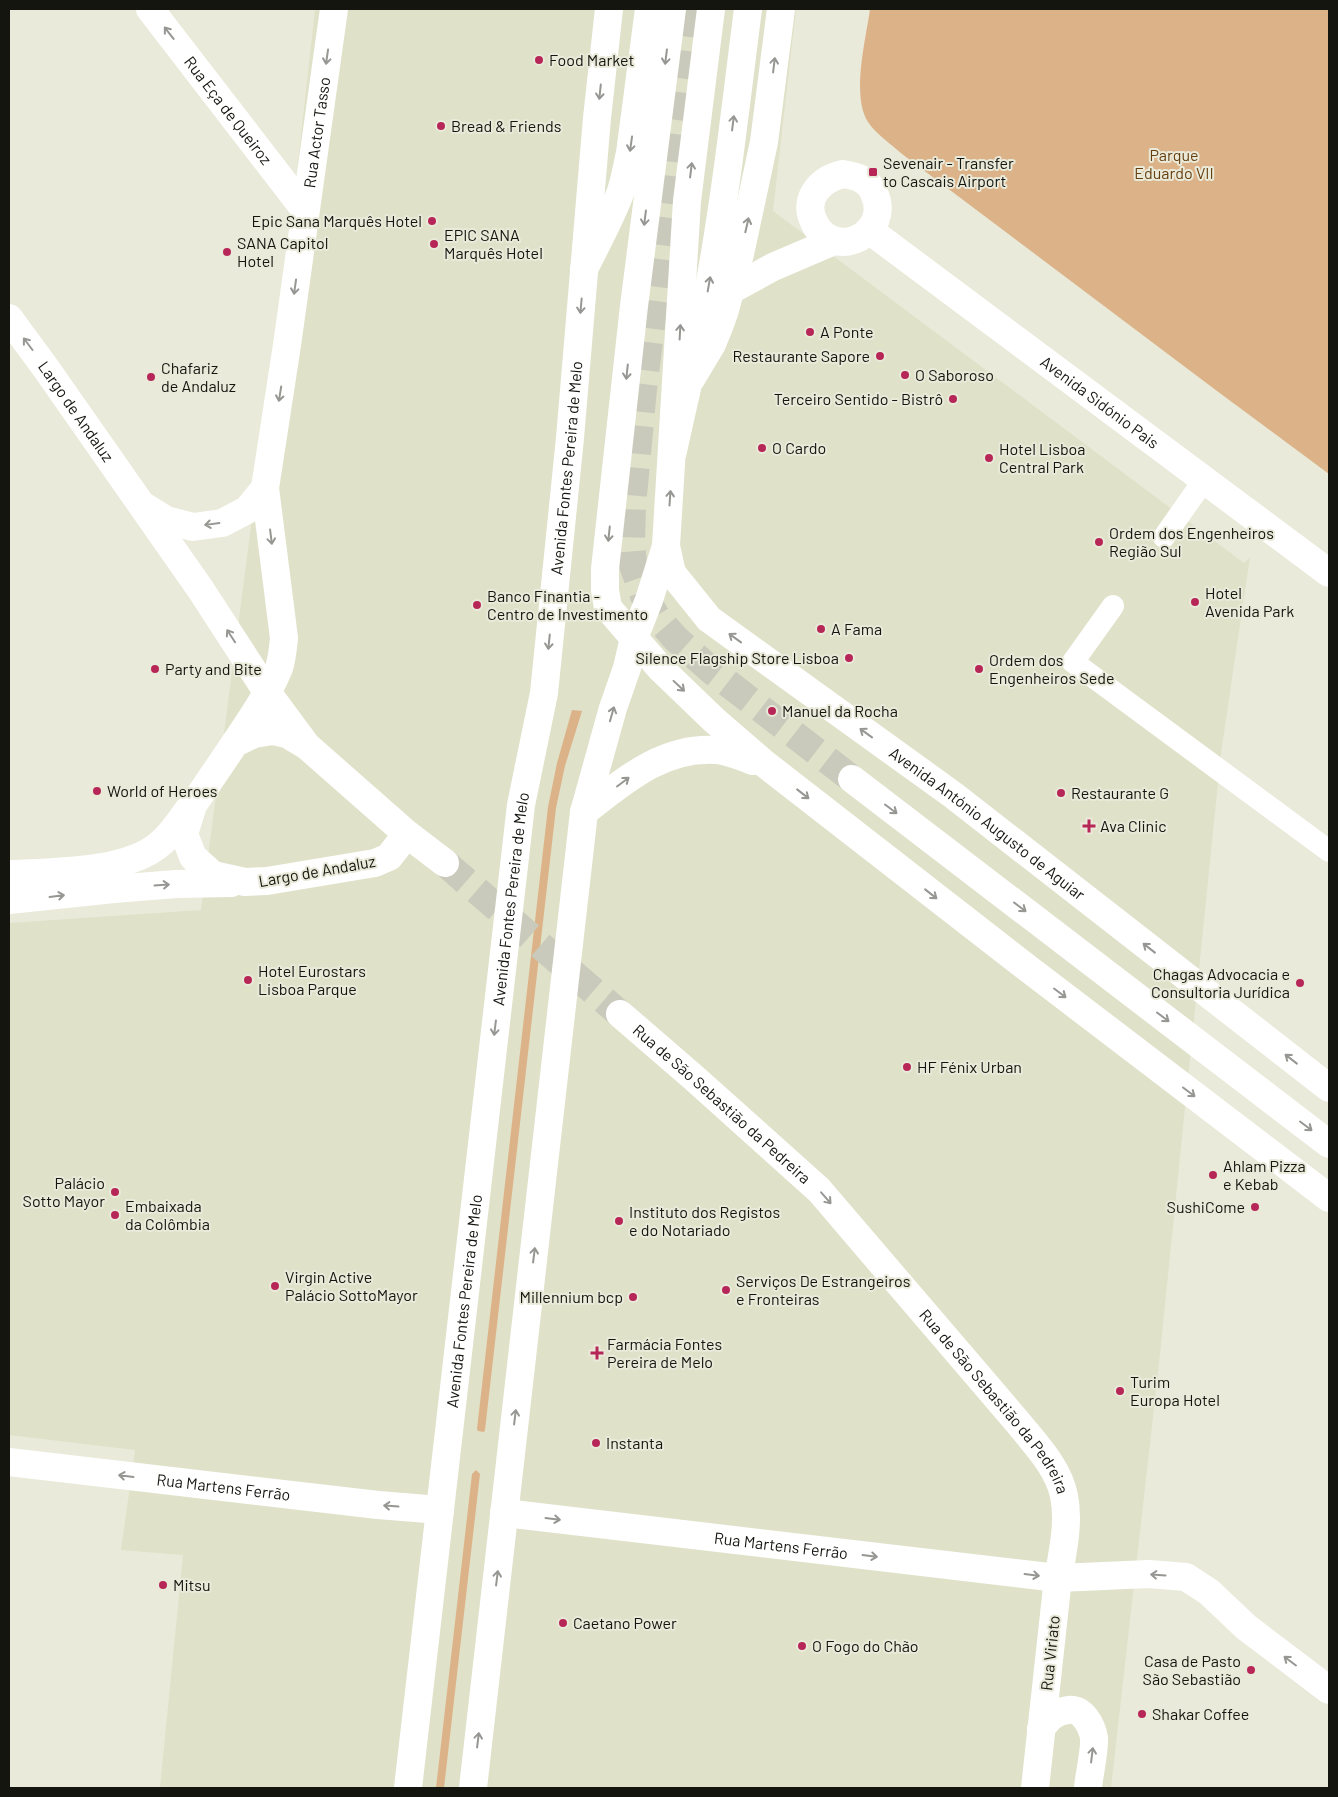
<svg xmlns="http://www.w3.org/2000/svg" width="1338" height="1797" font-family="Barlow,sans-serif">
  <rect width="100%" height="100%" fill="#eaeada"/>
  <path fill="#e0e1c9" d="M315,9H796L773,211L1244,563L1250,557L1221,753L1159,1364L1111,1788H160L183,1555L121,1550L135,1450L9,1435V923L201,910L296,181Z"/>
  <path fill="#dcb388" d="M870,9H1329V474L1217,391L902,154C891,144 876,134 868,122C851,96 866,39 870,9Z
    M572,710L582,711L565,766L556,808L485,1430L484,1432L478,1431L477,1429L548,807L557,763Z
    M476,1470L480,1474L444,1788H436L472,1474Z"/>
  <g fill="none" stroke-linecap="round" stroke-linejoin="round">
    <path stroke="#cacabc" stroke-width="28" stroke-dasharray="28 14" stroke-linecap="butt" d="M445,863L620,1014"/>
    <path stroke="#cacabc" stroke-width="28" stroke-dasharray="28 14" stroke-linecap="butt" d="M691,9L643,389L632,506L631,541L633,565L644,596L656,616L675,638L712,671L852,779"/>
    <path stroke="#fff" stroke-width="22" d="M1164,537L1204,480
      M1113,606L1073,662L1329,851"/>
    <g stroke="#fff" stroke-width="28">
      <path id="s1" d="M150,9L305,210"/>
      <path d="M843,174C856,176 868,179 874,193C893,234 833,263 814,222C802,198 821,179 843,174Z"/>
      <path id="s2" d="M869,230L1329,573"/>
      <path d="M731,290L773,267L834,241"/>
      <path id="s3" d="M9,318L45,367L201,590L267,692L307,746L407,834L389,857L375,863L267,881L245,882L213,875L193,857L184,834L193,805L235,743L254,734L273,731L287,734L307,746"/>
      <path d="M145,507L166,520L193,527L222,523L247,510L265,488"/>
      <path id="s4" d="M235,743C251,719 268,695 279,668C282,659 283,648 284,638L265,488L287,345L334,9"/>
      <path d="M407,834L445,863"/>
      <path d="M9,874C52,872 128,873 161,843C172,834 180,821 188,810"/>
      <path d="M9,900L114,889L176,884L231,883"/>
      <path id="s5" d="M620,1014L693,1077L819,1190L1020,1425C1037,1446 1059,1469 1064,1496C1070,1526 1061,1557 1057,1587C1050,1654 1042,1721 1035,1788"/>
      <path id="s6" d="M9,1462L378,1505L440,1510"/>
      <path id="s7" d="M504,1513L1058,1578L1149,1574L1186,1577L1209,1592L1246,1627L1329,1690"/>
      <path d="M1041,1729C1049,1717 1055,1712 1068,1710C1083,1708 1092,1726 1094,1738C1095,1750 1089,1775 1088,1788"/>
    </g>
    <path stroke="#fff" stroke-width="28" d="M691,379L712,344L719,327L725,310L740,254L764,142L781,9"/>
    <g stroke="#fff" stroke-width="28">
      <path d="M672,9L634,306L605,569V590L608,608L661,669L714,720L765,764L1030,970L1329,1198"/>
      <path id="s8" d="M666,546L672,573L709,619L953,795L1329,1088"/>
      <path d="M852,779L1329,1144"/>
      <path d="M584,812C624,781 663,746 717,750C729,751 742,757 753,761"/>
      <path id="s9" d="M408,1788L521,805L544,693L570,438L597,118L609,9"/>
      <path d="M473,1788L584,812L613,708L627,668L634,638L649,600L666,546L687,201L711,9"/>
    </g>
    <path stroke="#fff" stroke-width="28" d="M584,269C597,243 611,218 621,191C625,179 627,166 630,153L649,9
      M673,451C685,396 698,342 709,287C726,195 736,102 748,9"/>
  </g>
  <defs><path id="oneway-shaft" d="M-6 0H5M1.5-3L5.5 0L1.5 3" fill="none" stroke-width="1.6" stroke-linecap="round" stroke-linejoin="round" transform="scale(1.25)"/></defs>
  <g stroke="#969693">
    <use href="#oneway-shaft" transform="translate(169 33) rotate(-128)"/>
    <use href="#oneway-shaft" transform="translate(327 57) rotate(98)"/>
    <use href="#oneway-shaft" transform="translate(666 57) rotate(97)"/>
    <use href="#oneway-shaft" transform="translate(774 65) rotate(-83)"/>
    <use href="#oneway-shaft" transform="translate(600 92) rotate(96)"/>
    <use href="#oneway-shaft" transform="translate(733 123) rotate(-83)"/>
    <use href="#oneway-shaft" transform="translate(631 144) rotate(98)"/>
    <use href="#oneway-shaft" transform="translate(691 170) rotate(-83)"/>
    <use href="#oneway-shaft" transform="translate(645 218) rotate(97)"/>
    <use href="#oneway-shaft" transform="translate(747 225) rotate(-77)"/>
    <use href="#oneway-shaft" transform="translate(709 284) rotate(-80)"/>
    <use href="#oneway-shaft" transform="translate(295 287) rotate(98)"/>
    <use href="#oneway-shaft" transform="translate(581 306) rotate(95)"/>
    <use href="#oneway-shaft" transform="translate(680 332) rotate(-87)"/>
    <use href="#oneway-shaft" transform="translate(28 344) rotate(-127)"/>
    <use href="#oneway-shaft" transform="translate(627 372) rotate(96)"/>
    <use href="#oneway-shaft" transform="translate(280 394) rotate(99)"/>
    <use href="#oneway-shaft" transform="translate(670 498) rotate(-86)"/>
    <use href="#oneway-shaft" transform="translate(212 524) rotate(172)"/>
    <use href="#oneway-shaft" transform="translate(609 534) rotate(96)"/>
    <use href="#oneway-shaft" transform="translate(271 537) rotate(83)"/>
    <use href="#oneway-shaft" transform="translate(231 636) rotate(-123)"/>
    <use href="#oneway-shaft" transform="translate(735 638) rotate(-144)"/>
    <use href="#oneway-shaft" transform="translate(549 642) rotate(96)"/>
    <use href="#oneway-shaft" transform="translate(679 686) rotate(43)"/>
    <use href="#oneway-shaft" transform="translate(612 714) rotate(-74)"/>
    <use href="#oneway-shaft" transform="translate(866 733) rotate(-144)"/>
    <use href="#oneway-shaft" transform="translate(623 782) rotate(-37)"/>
    <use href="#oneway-shaft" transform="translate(803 794) rotate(38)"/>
    <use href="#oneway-shaft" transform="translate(891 809) rotate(37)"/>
    <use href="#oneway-shaft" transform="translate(162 885) rotate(-4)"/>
    <use href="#oneway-shaft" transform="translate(931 894) rotate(38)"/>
    <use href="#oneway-shaft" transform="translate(57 896) rotate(-7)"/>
    <use href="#oneway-shaft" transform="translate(1020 907) rotate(37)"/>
    <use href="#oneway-shaft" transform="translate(1149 948) rotate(-142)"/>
    <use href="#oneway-shaft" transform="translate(1060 993) rotate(37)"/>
    <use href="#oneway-shaft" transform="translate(1163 1017) rotate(37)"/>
    <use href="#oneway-shaft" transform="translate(495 1028) rotate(97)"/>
    <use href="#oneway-shaft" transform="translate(1291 1059) rotate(-142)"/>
    <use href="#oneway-shaft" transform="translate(1189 1092) rotate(37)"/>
    <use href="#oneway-shaft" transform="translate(1306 1126) rotate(37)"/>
    <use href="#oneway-shaft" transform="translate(826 1198) rotate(49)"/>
    <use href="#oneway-shaft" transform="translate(534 1255) rotate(-83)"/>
    <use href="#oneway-shaft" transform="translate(515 1417) rotate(-83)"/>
    <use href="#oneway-shaft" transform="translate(126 1476) rotate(-173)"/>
    <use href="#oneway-shaft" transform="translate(391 1506) rotate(-176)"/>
    <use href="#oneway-shaft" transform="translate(553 1519) rotate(7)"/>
    <use href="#oneway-shaft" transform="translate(870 1556) rotate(7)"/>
    <use href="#oneway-shaft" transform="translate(1032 1575) rotate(7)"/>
    <use href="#oneway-shaft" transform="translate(1158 1575) rotate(-176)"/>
    <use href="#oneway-shaft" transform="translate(497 1578) rotate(-83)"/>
    <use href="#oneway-shaft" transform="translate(1290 1661) rotate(-143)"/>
    <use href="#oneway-shaft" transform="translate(478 1740) rotate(-83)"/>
    <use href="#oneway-shaft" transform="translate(1092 1755) rotate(-83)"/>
  </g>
  <g fill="#b62757" stroke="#eaeada" stroke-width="2">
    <circle cx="539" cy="60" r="5"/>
    <circle cx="441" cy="126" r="5"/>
    <rect x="868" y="167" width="10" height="10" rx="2.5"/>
    <circle cx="432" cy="221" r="5"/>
    <circle cx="434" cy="244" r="5"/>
    <circle cx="227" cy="252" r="5"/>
    <circle cx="810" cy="332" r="5"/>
    <circle cx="880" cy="356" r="5"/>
    <circle cx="905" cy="375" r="5"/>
    <circle cx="151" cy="377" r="5"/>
    <circle cx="953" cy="399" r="5"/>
    <circle cx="762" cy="448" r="5"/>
    <circle cx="989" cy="458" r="5"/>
    <circle cx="1099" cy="542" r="5"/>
    <circle cx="1195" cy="602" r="5"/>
    <circle cx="477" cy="605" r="5"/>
    <circle cx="821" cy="629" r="5"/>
    <circle cx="849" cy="658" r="5"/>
    <circle cx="155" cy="669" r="5"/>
    <circle cx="979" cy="669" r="5"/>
    <circle cx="772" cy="711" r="5"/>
    <circle cx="97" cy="791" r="5"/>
    <circle cx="1061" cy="793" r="5"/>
    <path d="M1086.5 818.5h5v5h5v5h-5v5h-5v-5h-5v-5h5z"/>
    <circle cx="248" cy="980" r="5"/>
    <circle cx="1300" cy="983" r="5"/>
    <circle cx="907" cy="1067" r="5"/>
    <circle cx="1213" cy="1175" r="5"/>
    <circle cx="115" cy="1192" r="5"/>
    <circle cx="1255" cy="1207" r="5"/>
    <circle cx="115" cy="1215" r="5"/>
    <circle cx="619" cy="1221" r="5"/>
    <circle cx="275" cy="1286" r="5"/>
    <circle cx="726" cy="1290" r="5"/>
    <circle cx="633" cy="1297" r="5"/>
    <path d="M594.5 1345.5h5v5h5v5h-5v5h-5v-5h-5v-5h5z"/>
    <circle cx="1120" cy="1391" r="5"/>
    <circle cx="596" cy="1443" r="5"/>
    <circle cx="163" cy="1585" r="5"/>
    <circle cx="563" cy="1623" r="5"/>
    <circle cx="802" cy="1646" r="5"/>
    <circle cx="1251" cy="1670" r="5"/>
    <circle cx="1142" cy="1714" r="5"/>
  </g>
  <g text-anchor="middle" stroke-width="4" stroke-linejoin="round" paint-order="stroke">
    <g font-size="16" fill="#151510" stroke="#eaeada" text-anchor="start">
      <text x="549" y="66">Food Market</text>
      <text x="451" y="132">Bread &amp; Friends</text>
      <text x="883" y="169">Sevenair - Transfer<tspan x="883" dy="18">to Cascais Airport</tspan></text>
      <text x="422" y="227" text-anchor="end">Epic Sana Marquês Hotel</text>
      <text x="444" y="241">EPIC SANA<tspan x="444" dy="18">Marquês Hotel</tspan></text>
      <text x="237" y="249">SANA Capitol<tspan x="237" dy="18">Hotel</tspan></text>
      <text x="820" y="338">A Ponte</text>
      <text x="870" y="362" text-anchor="end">Restaurante Sapore</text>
      <text x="161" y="374">Chafariz<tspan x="161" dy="18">de Andaluz</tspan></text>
      <text x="915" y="381">O Saboroso</text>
      <text x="943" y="405" text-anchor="end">Terceiro Sentido - Bistrô</text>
      <text x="772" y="454">O Cardo</text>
      <text x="999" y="455">Hotel Lisboa<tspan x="999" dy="18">Central Park</tspan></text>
      <text x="1109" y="539">Ordem dos Engenheiros<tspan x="1109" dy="18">Região Sul</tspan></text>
      <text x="1205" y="599">Hotel<tspan x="1205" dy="18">Avenida Park</tspan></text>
      <text x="487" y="602">Banco Finantia -<tspan x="487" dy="18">Centro de Investimento</tspan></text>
      <text x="831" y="635">A Fama</text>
      <text x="839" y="664" text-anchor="end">Silence Flagship Store Lisboa</text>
      <text x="989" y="666">Ordem dos<tspan x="989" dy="18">Engenheiros Sede</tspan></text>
      <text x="165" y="675">Party and Bite</text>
      <text x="782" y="717">Manuel da Rocha</text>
      <text x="107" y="797">World of Heroes</text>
      <text x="1071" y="799">Restaurante G</text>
      <text x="1100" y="832">Ava Clinic</text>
      <text x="258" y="977">Hotel Eurostars<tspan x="258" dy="18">Lisboa Parque</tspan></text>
      <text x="1290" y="980" text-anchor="end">Chagas Advocacia e<tspan x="1290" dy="18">Consultoria Jurídica</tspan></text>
      <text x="917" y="1073">HF Fénix Urban</text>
      <text x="1223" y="1172">Ahlam Pizza<tspan x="1223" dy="18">e Kebab</tspan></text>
      <text x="105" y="1189" text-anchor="end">Palácio<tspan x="105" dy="18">Sotto Mayor</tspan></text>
      <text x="125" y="1212">Embaixada<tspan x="125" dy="18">da Colômbia</tspan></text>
      <text x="1245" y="1213" text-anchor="end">SushiCome</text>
      <text x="629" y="1218">Instituto dos Registos<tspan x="629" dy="18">e do Notariado</tspan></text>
      <text x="285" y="1283">Virgin Active<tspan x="285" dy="18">Palácio SottoMayor</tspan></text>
      <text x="736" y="1287">Serviços De Estrangeiros<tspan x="736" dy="18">e Fronteiras</tspan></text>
      <text x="623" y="1303" text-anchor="end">Millennium bcp</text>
      <text x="607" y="1350">Farmácia Fontes<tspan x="607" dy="18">Pereira de Melo</tspan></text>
      <text x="1130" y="1388">Turim<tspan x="1130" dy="18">Europa Hotel</tspan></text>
      <text x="606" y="1449">Instanta</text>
      <text x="173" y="1591">Mitsu</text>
      <text x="573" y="1629">Caetano Power</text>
      <text x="812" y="1652">O Fogo do Chão</text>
      <text x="1241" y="1667" text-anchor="end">Casa de Pasto<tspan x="1241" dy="18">São Sebastião</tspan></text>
      <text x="1152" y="1720">Shakar Coffee</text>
    </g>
    <g font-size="16" fill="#151510" stroke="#eaeada">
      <text dy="6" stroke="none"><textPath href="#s1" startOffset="128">Rua Eça de Queiroz</textPath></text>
      <text dy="6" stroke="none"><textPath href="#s4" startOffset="628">Rua Actor Tasso</textPath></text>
      <text dy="6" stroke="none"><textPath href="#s2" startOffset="288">Avenida Sidónio Pais</textPath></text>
      <text dy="6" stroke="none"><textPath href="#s3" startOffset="115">Largo de Andaluz</textPath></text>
      <text dy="6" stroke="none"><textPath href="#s9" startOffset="1330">Avenida Fontes Pereira de Melo</textPath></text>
      <text dy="6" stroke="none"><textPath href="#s8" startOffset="432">Avenida António Augusto de Aguiar</textPath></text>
      <text transform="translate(317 871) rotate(-10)" y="6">Largo de Andaluz</text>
      <text dy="6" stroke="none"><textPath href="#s9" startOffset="895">Avenida Fontes Pereira de Melo</textPath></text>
      <text dy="6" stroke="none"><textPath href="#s5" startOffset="136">Rua de São Sebastião da Pedreira</textPath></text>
      <text dy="6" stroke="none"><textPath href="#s9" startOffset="490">Avenida Fontes Pereira de Melo</textPath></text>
      <text dy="6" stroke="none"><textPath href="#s5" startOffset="541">Rua de São Sebastião da Pedreira</textPath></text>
      <text dy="6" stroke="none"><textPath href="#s6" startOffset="216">Rua Martens Ferrão</textPath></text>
      <text dy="6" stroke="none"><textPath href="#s7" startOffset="279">Rua Martens Ferrão</textPath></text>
      <text transform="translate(1050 1653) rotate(-84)" y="6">Rua Viriato</text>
    </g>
    <g font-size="16" fill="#663f0e" stroke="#eaeada">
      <text x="1174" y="161">Parque<tspan x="1174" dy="18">Eduardo VII</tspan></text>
    </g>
  </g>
  <rect width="1338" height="1797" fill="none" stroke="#151510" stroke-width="20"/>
</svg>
